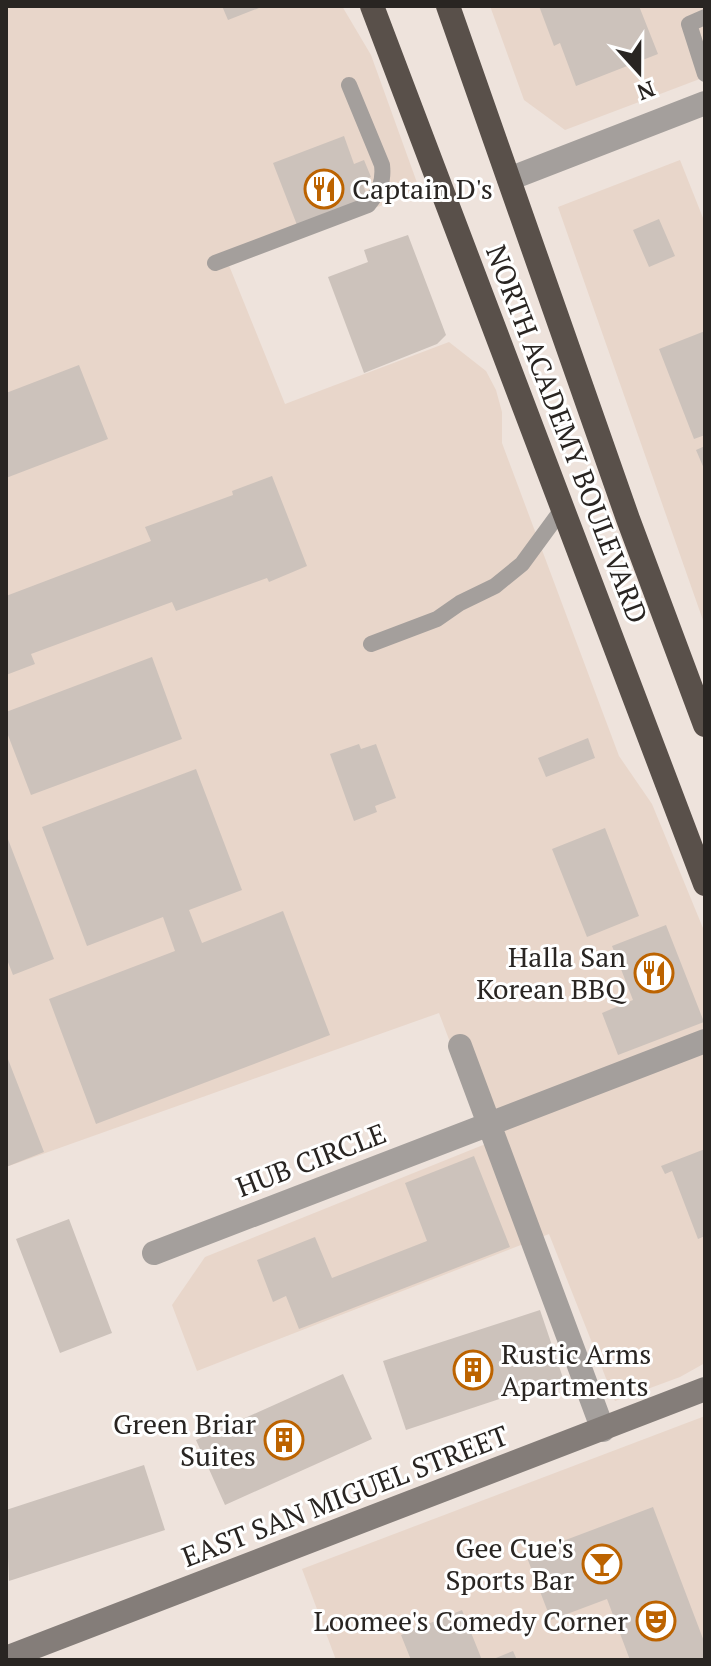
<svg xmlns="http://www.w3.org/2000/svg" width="711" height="1666" font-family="'PT Serif',serif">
  <rect width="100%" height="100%" fill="#eee3dc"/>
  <path fill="#e8d6ca" d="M6,6H342L371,55L420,191L228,263L285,404L449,342L486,371L496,390L502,412V443L619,756L652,804L705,933V1363L680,1377L615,1401L549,1234L197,1371L172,1305L205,1257L488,1143L439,1013L6,1167Z
    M490,6H705V77L565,130L524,100Z
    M680,160L705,223V626L558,207Z
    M705,1416V1660H336L302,1569Z"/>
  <path fill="#ccc2bb" d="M222,6H264L228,20Z
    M539,6H639L658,54L576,86L560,43L554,46Z
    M344,136L354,164L364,160L371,177L361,181L368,197L297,225L273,163Z
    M659,219L675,256L649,267L633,230Z
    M408,235L446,335L437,344L364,373L328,277L368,262L364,250Z
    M705,331V435L694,439L659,349Z
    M79,365L108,439L6,478V393Z
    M705,446V471L696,450Z
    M272,476L307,566L269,582L267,578L176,611L172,602L31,654L35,664L6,675V596L151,541L145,527L233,495L232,491Z
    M152,657L182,739L31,795L6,730V712Z
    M588,738L595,758L546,777L538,758Z
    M359,744L361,749L376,744L396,798L375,806L377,812L354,821L330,754Z
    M196,769L242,890L189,910L202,943L283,911L330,1035L96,1124L49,999L175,951L163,917L87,946L42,827Z
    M605,828L639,916L587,937L552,849Z
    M6,834L54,959L13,975L6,957Z
    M666,925L704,1022L618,1055L602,1013L633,1000L612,946Z
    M6,1054L44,1152L6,1167Z
    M705,1149V1236L698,1239L672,1171L665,1174L661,1166Z
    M474,1156L510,1247L299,1329L286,1296L273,1302L257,1260L315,1237L332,1278L427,1241L405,1183Z
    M69,1219L112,1333L60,1353L16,1239Z
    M540,1310L563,1378L406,1430L383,1361Z
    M343,1374L372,1439L225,1505L196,1440Z
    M144,1465L165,1530L9,1581L6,1510Z
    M653,1507L705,1644V1660H630L607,1599L551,1620L526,1555Z
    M462,1610L482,1660H411L401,1635Z
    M513,1651L517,1660H491Z"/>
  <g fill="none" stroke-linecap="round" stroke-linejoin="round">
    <path stroke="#a49f9c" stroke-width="16" d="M705,17L689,24L705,74
      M215,263L368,205C379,192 384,182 382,165L349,85
      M371,644L437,619L460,603L495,586L522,564L563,508"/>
    <path stroke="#a49f9c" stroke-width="24" d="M509,179L705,103
      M460,1046L603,1430
      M154,1253L705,1041"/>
    <path stroke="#847d79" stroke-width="24" d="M6,1658L705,1389"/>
    <path stroke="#59504a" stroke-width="24" d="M372,6L705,884
      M448,6L628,519L705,725"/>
  </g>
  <defs>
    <symbol id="restaurant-ring" viewBox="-11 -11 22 22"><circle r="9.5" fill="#fff" stroke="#bc6300" stroke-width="1.5"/><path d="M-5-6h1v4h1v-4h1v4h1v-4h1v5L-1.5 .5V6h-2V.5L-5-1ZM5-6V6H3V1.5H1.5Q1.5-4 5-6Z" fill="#bc6300"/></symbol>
    <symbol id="building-ring" viewBox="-11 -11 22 22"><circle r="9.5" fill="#fff" stroke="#bc6300" stroke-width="1.5"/><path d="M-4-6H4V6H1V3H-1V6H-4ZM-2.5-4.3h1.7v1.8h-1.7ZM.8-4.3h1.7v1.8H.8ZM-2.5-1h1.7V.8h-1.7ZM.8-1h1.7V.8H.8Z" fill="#bc6300"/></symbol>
    <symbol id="bar-ring" viewBox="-11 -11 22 22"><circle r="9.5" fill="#fff" stroke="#bc6300" stroke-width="1.5"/><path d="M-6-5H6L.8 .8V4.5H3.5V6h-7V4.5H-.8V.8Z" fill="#bc6300"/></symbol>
    <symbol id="theatre-ring" viewBox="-11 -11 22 22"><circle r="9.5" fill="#fff" stroke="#bc6300" stroke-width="1.5"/><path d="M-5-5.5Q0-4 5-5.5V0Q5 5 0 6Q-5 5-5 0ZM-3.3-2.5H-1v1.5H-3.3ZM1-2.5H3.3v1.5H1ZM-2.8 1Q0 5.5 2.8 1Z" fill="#bc6300"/></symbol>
  </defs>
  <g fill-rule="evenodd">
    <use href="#restaurant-ring" x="302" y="167" width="44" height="44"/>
    <use href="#restaurant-ring" x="632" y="951" width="44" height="44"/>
    <use href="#building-ring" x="451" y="1348" width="44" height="44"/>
    <use href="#building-ring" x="262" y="1418" width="44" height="44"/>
    <use href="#bar-ring" x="580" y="1542" width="44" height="44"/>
    <use href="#theatre-ring" x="634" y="1599" width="44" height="44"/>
  </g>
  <g text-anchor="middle" stroke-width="6" stroke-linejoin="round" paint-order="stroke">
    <g font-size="28" fill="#292522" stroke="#fff" text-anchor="end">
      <text x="352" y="199" text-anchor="start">Captain D's</text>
      <text x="626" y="967">Halla San<tspan x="626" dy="32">Korean BBQ</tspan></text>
      <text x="501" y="1364" text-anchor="start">Rustic Arms<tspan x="501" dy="32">Apartments</tspan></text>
      <text x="256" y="1434">Green Briar<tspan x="256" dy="32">Suites</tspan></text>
      <text x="574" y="1558">Gee Cue's<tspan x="574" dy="32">Sports Bar</tspan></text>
      <text x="628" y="1631">Loomee's Comedy Corner</text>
    </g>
    <g font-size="28" fill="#292522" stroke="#fff">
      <text transform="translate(567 434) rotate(69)" y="10">NORTH ACADEMY BOULEVARD</text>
      <text transform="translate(311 1160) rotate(-21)" y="10">HUB CIRCLE</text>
      <text transform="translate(345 1496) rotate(-21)" y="10">EAST SAN MIGUEL STREET</text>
    </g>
  </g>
  <rect width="711" height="1666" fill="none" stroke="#292522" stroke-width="16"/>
  <g transform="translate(639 72) rotate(159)" stroke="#ffffff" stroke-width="6" paint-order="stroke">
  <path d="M0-6L14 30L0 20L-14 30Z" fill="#292522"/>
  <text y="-12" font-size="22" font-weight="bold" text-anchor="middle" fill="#292522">N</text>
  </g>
</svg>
